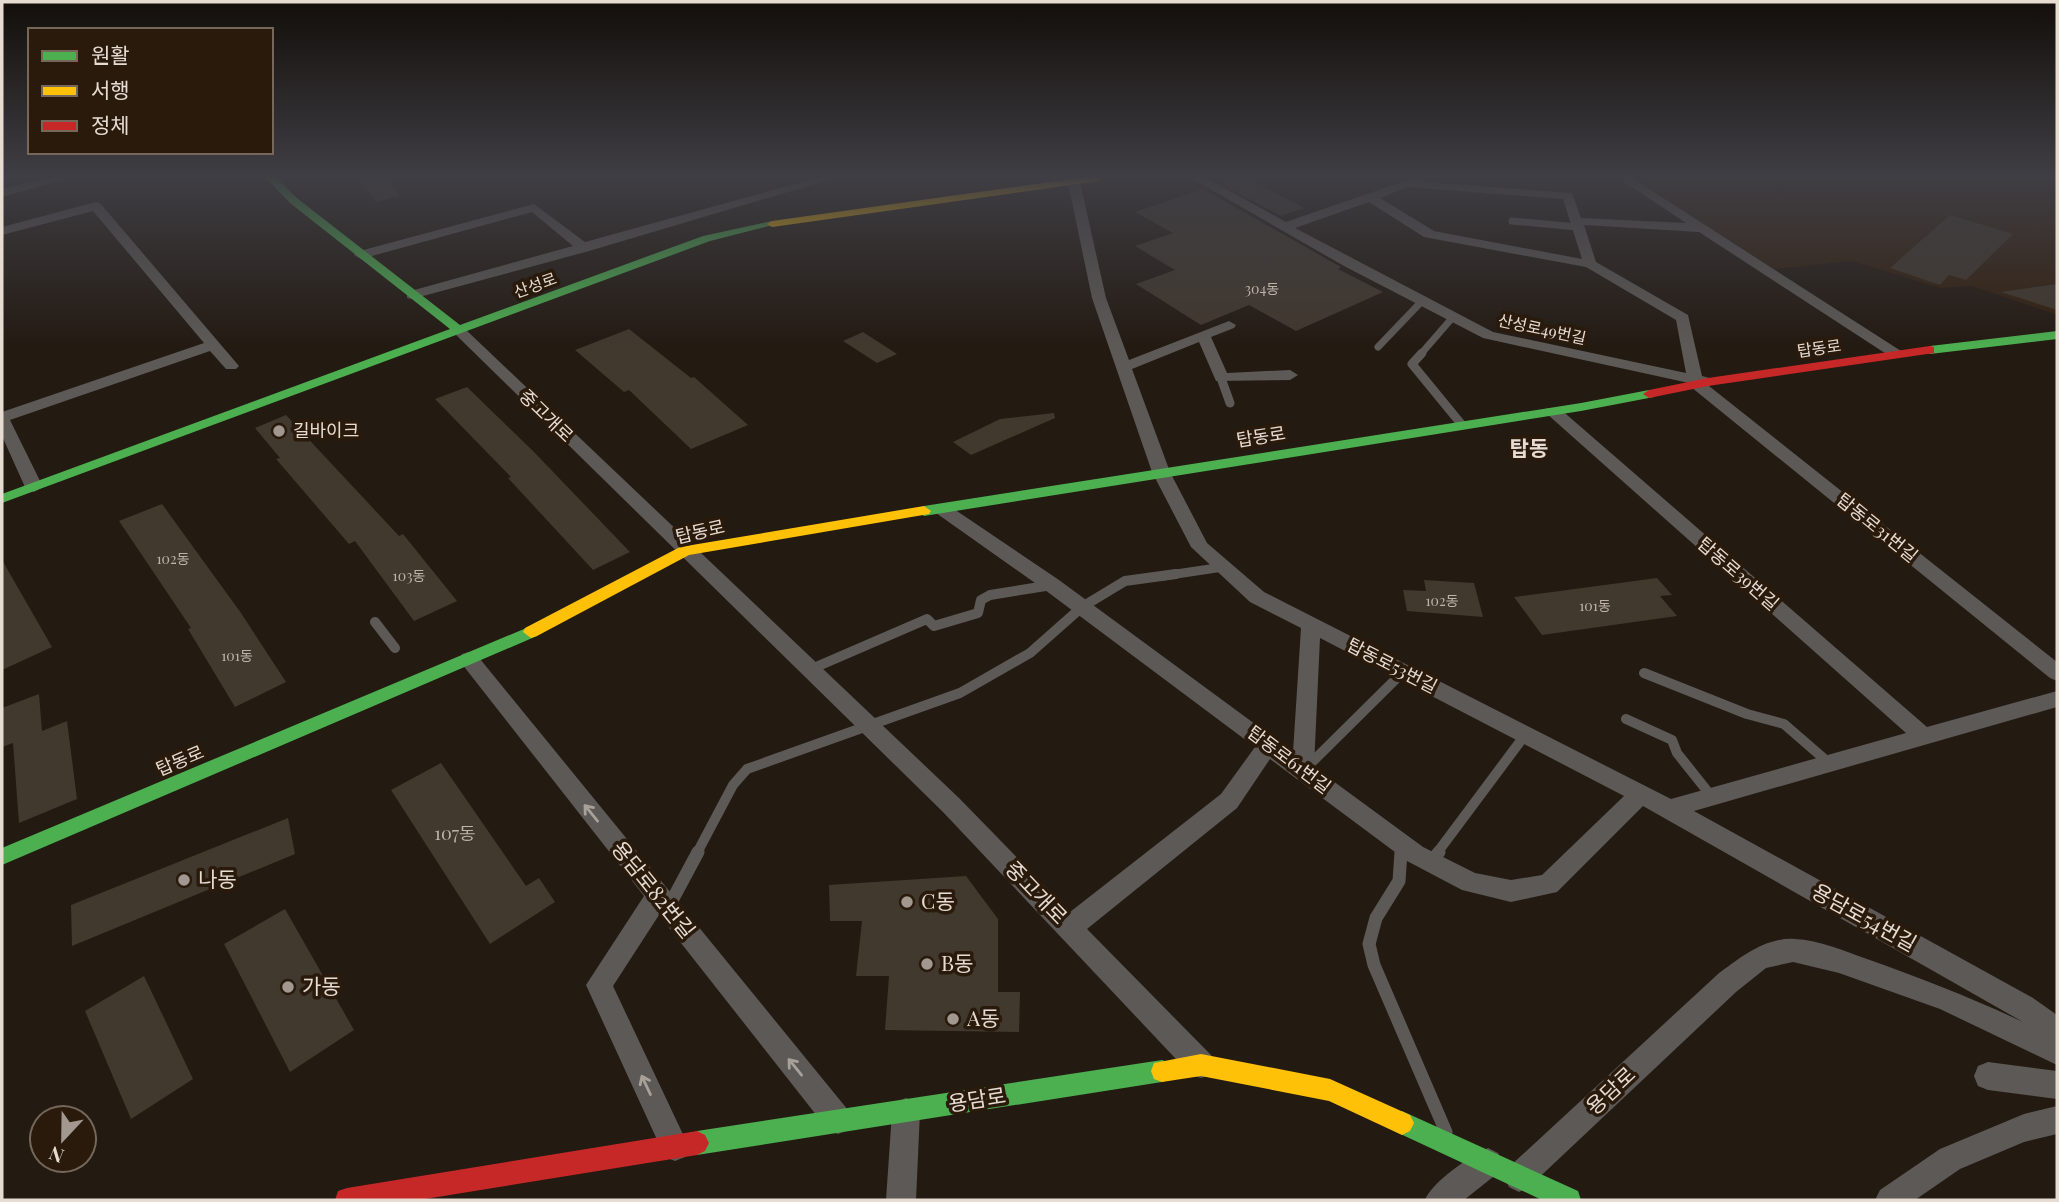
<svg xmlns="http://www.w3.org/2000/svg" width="2059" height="1202" font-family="'Playfair Display','Noto Sans KR',serif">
  <rect width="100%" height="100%" fill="#231a12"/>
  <path fill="#33200e" d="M1645,178H2057V315L1972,286L1941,288L1852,261L1774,269L1645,187Z"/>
  <path fill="#41382e" d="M359,178H386L400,196L376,202Z
    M1240,178H1247L1304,208L1281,216L1221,184Z
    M1203,189L1341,267L1338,269L1383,292L1296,331L1249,305L1201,325L1136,284L1175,270L1135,246L1173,233L1135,212Z
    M1950,215L2013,234L1966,280L1949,275L1940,285L1890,268Z
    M2057,284V310L2001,292Z
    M629,329L691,378L694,377L748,425L691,449L629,390L624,392L575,350Z
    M863,332L897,354L877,363L843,341Z
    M467,387L534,452L630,552L593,570L508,478L511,477L435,399Z
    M1054,413L1055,418L971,455L953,442L1000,419Z
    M286,415L399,536L403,534L457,601L414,621L355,541L349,544L276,459L280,458L255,428Z
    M162,504L241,613L286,682L235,707L188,629L191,628L119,521Z
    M2,560L52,647L2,670Z
    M1657,578L1672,595L1660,596L1677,616L1542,635L1514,597Z
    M1424,580L1474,583L1483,617L1407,611L1403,590L1426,591Z
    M39,694L42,731L67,721L77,799L19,823L13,743L2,747V708Z
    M441,763L526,886L539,878L555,902L490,944L391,790Z
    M288,818L295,854L72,946L71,905Z
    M966,876L998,919V992H1020L1019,1032L885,1030L889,976H856L862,921H830L829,885Z
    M285,909L354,1030L290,1072L224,944Z
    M144,976L193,1079L131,1119L85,1011Z"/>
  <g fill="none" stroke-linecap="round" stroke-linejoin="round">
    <path stroke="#5d5956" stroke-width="7" d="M1512,221L1578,227
      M1378,347L1422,301
      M1420,355L1453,317"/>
    <path stroke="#5d5956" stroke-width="9" d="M1422,353L1412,364L1462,425
      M1221,378L1230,403
      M1163,576L1223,567"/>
    <path stroke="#5d5956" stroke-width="10" d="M375,622L395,648
      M809,670L927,619L934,626L978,613L981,600L990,595L1052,585
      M1644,673L1747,714L1784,724L1829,763
      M1626,719L1672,740L1677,753L1712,797
      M1306,768L1403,672
      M697,853L733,785L747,769L960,693L1030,653L1082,607L1125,581L1176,574
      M1400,853L1401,844
      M1437,853L1525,735"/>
    <path stroke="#5d5956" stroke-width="13" d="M1401,852L1399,881L1376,918L1369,944L1374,965L1446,1132
      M1431,862L1439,852
      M668,908L698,852"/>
    <path fill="#5d5956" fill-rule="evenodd" d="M48,178H68L2,197V189Z
      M816,178H835L589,251L412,299L407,298V292L573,246L532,212L361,259L354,255L356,252L534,204L585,242Z
      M1067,178H1079L1106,298L1129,360L1229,321L1236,325L1234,328L1211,337L1227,373L1290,370L1298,375L1290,380L1216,381L1199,342L1132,369L1170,472L1207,543L1264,592L1671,799L1906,733L1547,414L1545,411L1547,408H1559L1927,727L2057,691V707L1694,811L2033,998L2057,1015V1065L1940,1009L1839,973L1793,962L1766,968L1736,992L1529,1187L1519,1192L1509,1187L1504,1177L1509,1167L1718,974C1740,958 1765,937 1795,939C1819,940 1845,951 1867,959C1921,978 1972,998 2023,1022L1643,806L1557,892L1511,902L1462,890L1407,861L1270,759L1237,808L1087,929L1211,1055L1215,1065L1211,1075L1201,1078L1191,1075L943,812L451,330L453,327H463L959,798L1070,912L1221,794L1255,747L1045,590L936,513L933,509L936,505H948L1059,580L1293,752L1301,628L1250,602L1191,547L1152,472L1092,298ZM1320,638L1624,796L1542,875L1511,880L1475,873L1423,847L1314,767Z
      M1191,178H1206L1286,222L1413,178H1426L1425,182L1572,193L1581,218L1686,223L1620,179L1632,178L1901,351L1903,354L1901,357H1891L1699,232L1584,225L1596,262L1688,315L1702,376L1713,379L1716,382L1709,386L2057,662V681L2050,678L1691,387L1689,383L1483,338L1344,266ZM1408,187L1563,199L1582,259L1434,231L1380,198ZM1369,202L1424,237L1586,267L1676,320L1686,373L1493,332L1295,228Z
      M96,202L100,203L239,366L236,369H226L210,351L10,420L43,487L34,492L25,487L2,436V412L204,343L93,211L2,235V227Z
      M469,652L476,654L848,1110L852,1120L848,1130L838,1134L828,1130L659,915L613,986L689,1147L685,1157L675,1161L665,1157L586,985L644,896L462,664L459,659L462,654Z
      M1988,1062L2057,1071V1099L1988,1090L1978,1086L1974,1076L1978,1066Z
      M906,1098L916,1102L920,1112L916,1200H886L892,1112L896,1102Z
      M2057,1106V1134L2024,1142L1960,1169L1915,1200H1875L1880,1190L1940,1149L2024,1114Z
      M1488,1148L1498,1153L1503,1163L1498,1173L1464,1200H1425C1432,1182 1470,1156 1488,1148Z"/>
    <path fill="#4caf50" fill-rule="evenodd" d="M266,178H276L298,199L460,325L703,236L772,221L777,224L710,241L2,503V494L450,329L290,203Z
      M2057,331V339L1930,354L1924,350L1930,346Z
      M1649,390L1654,391V397L1581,411L924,516L917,511L924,506L1581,403Z
      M531,626L537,628L539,632L537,636L2,865V848Z
      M1162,1060L1170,1063L1173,1071L1170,1079L1162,1082L697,1155L689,1151L685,1143L689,1135L697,1131Z
      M1402,1111L1578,1191L1581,1200H1542L1394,1131L1390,1123L1394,1115Z"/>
    <path fill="#ffc107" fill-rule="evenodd" d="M1079,178H1104L1099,181L772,227L767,224L772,221Z
      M924,506L931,511L929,514L689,555L537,636L531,638L523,632L525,628L680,547Z
      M1201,1054L1330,1079L1410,1115L1414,1123L1410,1131L1402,1135L1329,1101L1201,1076L1162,1082L1154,1079L1151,1071L1154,1063Z"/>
    <path fill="#c62828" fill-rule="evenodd" d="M1930,346L1934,347V353L1708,386L1649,398L1643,394L1649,390L1708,378Z
      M697,1131L705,1135L709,1143L705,1151L697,1155L419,1200H335L338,1191L347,1188Z"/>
  </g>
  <defs><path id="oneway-shaft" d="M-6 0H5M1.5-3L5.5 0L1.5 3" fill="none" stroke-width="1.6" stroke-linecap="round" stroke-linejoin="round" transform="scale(1.75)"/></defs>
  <g stroke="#a8a19a">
    <use href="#oneway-shaft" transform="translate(591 813) rotate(-129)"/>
    <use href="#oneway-shaft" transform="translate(795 1067) rotate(-129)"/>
    <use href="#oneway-shaft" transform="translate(646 1085) rotate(-115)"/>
  </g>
  <linearGradient id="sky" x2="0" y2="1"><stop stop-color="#130e0a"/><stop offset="0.51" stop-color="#3f3e44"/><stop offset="1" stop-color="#3f3e44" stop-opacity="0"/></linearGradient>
  <rect width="2059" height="346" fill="url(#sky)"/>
  <g fill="#a2988f" stroke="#291a0c" stroke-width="2.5">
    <circle cx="279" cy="431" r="7"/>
    <circle cx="184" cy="880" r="7"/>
    <circle cx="907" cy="902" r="7"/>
    <circle cx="927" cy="964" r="7"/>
    <circle cx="288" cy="987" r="7"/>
    <circle cx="953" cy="1019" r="7"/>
  </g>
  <g text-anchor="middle" stroke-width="7" stroke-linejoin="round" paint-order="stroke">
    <g font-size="14" fill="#bdb3a9">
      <text x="1262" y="294">304동</text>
      <text x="173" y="564">102동</text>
      <text x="409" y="581">103동</text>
      <text x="1442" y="606">102동</text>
      <text x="1595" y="611">101동</text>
      <text x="237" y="661">101동</text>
    </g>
    <g font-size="16" fill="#e6dcd2" stroke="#291a0c">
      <text transform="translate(535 285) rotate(-20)" y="6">산성로</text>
      <text transform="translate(1542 329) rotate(12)" y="6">산성로49번길</text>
      <text transform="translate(1819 348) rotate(-8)" y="6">탑동로</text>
    </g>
    <g font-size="18" fill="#e6dcd2" stroke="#291a0c">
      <text transform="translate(546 416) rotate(44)" y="6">중고개로</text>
      <text transform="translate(1261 437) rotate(-9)" y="6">탑동로</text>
      <text transform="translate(1877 528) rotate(39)" y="6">탑동로31번길</text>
      <text transform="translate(700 532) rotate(-13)" y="6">탑동로</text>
      <text transform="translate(1738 574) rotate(41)" y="6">탑동로39번길</text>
      <text transform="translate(1392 666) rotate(27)" y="6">탑동로53번길</text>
      <text transform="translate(1289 760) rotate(37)" y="6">탑동로61번길</text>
      <text transform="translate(180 761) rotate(-23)" y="6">탑동로</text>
    </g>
    <g font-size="18" fill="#e6dcd2" stroke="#291a0c" text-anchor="start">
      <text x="293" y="437">길바이크</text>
    </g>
    <g font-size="18" fill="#bdb3a9">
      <text x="455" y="840">107동</text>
    </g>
    <g font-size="21" font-weight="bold" fill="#e6dcd2" stroke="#291a0c">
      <text x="1529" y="456">탑동</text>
    </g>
    <g font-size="21" fill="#e6dcd2" stroke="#291a0c" text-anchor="start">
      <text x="198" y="887">나동</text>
      <text x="921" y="909">C동</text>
      <text x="941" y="971">B동</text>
      <text x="302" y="994">가동</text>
      <text x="967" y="1026">A동</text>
    </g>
    <g font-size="21" fill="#e6dcd2" stroke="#291a0c">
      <text transform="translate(653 890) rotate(51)" y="7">용담로82번길</text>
      <text transform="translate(1036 893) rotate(46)" y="7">중고개로</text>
      <text transform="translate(1864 918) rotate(29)" y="7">용담로54번길</text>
      <text transform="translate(1611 1091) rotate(-43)" y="7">용담로</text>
      <text transform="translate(977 1100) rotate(-9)" y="7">용담로</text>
    </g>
  </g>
  <rect width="2059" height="1202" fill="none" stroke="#e6dcd2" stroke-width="7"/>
  <rect x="28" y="28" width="245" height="126" fill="#291a0c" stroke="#75685b" stroke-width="2"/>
  <rect x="42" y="51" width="35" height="10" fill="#4caf50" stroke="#75685b" stroke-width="2"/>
  <text x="91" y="63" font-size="21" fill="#e6dcd2">원활</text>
  <rect x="42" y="86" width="35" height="10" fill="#ffc107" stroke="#75685b" stroke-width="2"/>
  <text x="91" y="98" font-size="21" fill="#e6dcd2">서행</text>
  <rect x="42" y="121" width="35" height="10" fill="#c62828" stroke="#75685b" stroke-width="2"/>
  <text x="91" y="133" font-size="21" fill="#e6dcd2">정체</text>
  <g transform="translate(63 1139) rotate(202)"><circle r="33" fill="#291a0c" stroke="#75685b" stroke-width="2"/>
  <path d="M0-5L12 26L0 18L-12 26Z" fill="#a2988f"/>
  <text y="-10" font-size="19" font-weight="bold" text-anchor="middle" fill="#e6dcd2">N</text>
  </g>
</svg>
